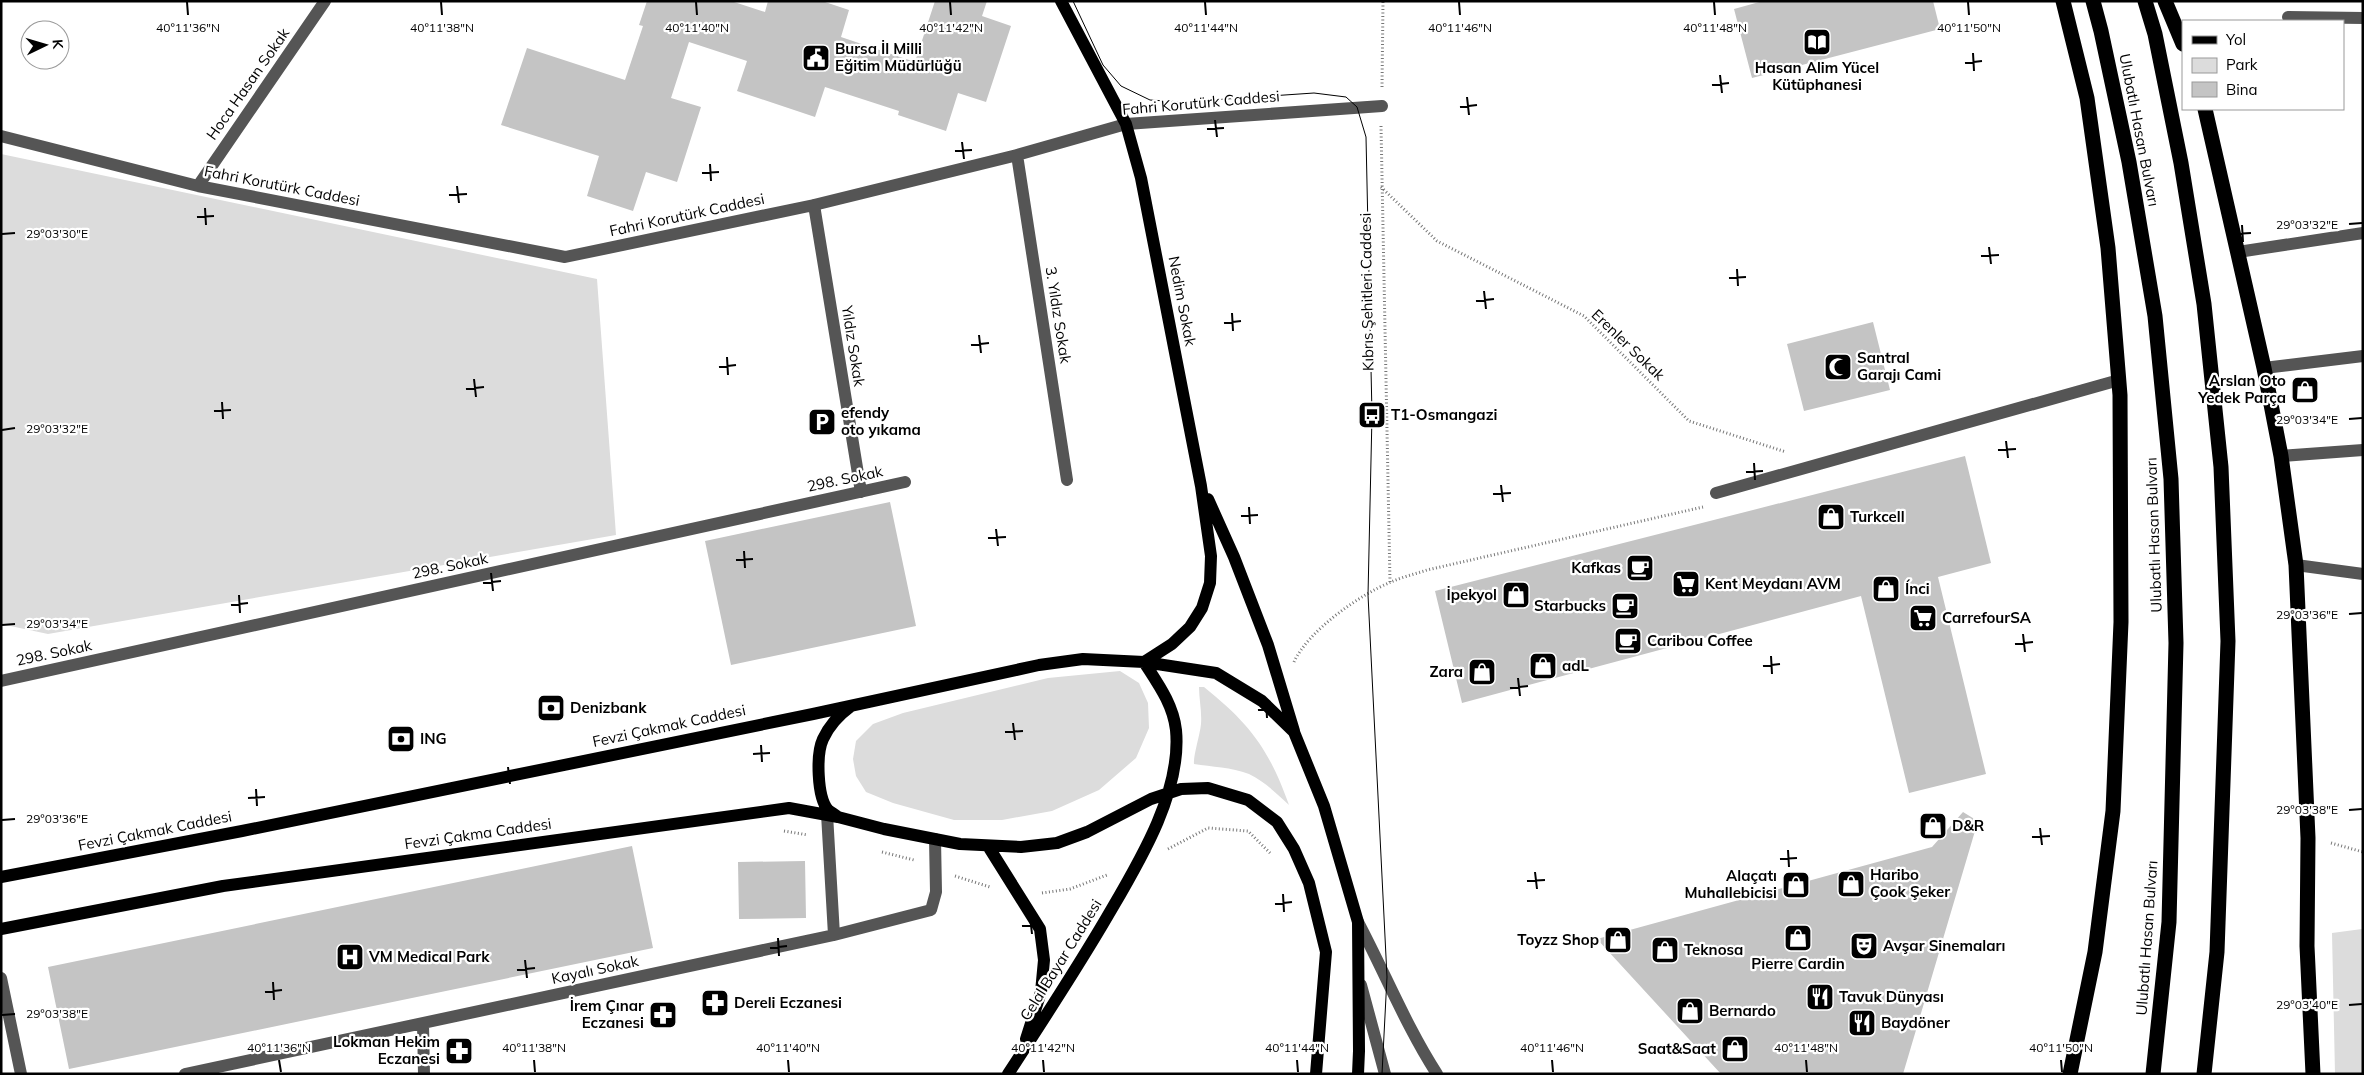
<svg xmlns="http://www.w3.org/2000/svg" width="2364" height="1075" font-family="Mulish,sans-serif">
  <rect width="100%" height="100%" fill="#fff"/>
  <path fill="#dcdcdc" d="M1,154L597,279L616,535L48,634L1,624Z
    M1120,671L1139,683L1148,703L1149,728L1136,758L1099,790L1052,811L1002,820H954L893,803L866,792L856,776L853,759L856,741L873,724L903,713L1048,678Z
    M1199,687H1204C1250,724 1269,749 1289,805C1277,794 1264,781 1249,774C1231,767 1212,767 1194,764C1193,756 1200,735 1201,724C1202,712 1199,699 1199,687Z
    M2362,929L2363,1074H2335L2332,933Z"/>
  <path fill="#c4c4c4" d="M647,1H731L765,12L768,1H822L849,10L841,37L915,62L935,1H987L982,16L1011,26L986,102L958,93L946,131L898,115L899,111L825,87L815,117L737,91L747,61L689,42L671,98L701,107L677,182L646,172L633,211L587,196L599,156L501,125L527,48L625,80L643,26L639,25Z
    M1763,1H1933L1940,29L1752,78L1734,9Z
    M1873,322L1890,390L1804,411L1787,344Z
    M1965,456L1991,563L1938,577L1986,774L1909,793L1861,596L1462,703L1435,591Z
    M890,502L916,626L731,665L705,541Z
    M1963,812L1976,820L1975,831L1903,1074H1721L1597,939L1932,847Z
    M632,846L653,948L69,1069L48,967Z
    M805,861L806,918L739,919L738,862Z"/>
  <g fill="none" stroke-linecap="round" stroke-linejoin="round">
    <path stroke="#777" stroke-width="3" stroke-dasharray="1 2.5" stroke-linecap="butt" d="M1382,87L1383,1
      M1381,126L1390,582
      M1381,187L1437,241L1584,316L1689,421L1786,452
      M1294,662C1308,631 1359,595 1391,582C1402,577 1415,574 1427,570L1703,507
      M784,831L808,835
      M2331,843L2363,852
      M1168,849L1208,828L1248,831L1270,853
      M882,852L914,860
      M955,876L990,887
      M1042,893L1070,889L1107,875"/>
    <path stroke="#555" stroke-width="12" d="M2288,17L2363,18
      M1,136L198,186L565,257L814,205L1017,155L1126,124L1382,106
      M1017,155L1067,480
      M198,186L325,1
      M814,205L861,492
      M2238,252L2363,233
      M2264,368L2363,356
      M2281,456L2363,450
      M1716,493L2119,380
      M2296,565L2363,574
      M1,681L905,482
      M1358,922C1385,973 1406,1026 1437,1074
      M834,935L931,910L936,892L935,839
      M1,978L21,1074
      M1361,985L1385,1074
      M423,1024L424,1074
      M185,1074L834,935L827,814"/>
    <path stroke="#000" stroke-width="12" d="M1061,1L1126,124L1141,178L1201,486L1211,556L1210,583L1202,608L1190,627L1172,644L1144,662
      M1208,499L1234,557L1268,645L1294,731
      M838,817C835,815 831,812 828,810C817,797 816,754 823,739C829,726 839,715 850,707
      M988,846L1040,929L1044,960L1041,992L1026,1039
      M1,877L242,831L813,714L1039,665L1083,659L1144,662L1216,673L1262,701L1294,732L1324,806L1358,922L1359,1051L1358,1074
      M1,929L223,886L789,808L838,817L884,829L960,844L1021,847L1057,843L1087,832L1151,799L1181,789L1208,788L1248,800L1277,822L1294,849L1309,883L1326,952L1316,1074
      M1008,1074C1042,1022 1076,970 1107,917C1138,864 1182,793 1176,730C1173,704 1158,684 1144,662"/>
    <path stroke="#000" stroke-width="15" d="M2063,1L2087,98L2108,248L2120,395L2121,622L2113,811L2095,952L2070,1074
      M2093,1L2101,31L2129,162L2155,316L2171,479L2176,643L2169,922L2153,1074
      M2145,1L2155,34L2181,163L2204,304L2221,467L2228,641L2217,952L2204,1074
      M2165,1L2183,44
      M2205,109L2264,368L2281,456L2296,565L2308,838L2307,946L2313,1074"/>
    <path stroke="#000" stroke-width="1" d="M1073,1L1103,65L1121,86L1150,100L1182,102L1314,93L1346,97L1357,107L1366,137L1372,415L1368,595L1387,977L1382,1074"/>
  </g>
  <path fill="none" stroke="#000" stroke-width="2" d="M187,2L188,15M441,2L442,15M696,2L697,15M950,2L951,15M1205,2L1206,15M1459,2L1460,15M1714,2L1715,15M1968,2L1969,15M1973,53L1974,71M1965,63L1982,61M1720,75L1722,93M1712,85L1729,83M1467,97L1469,115M1460,107L1477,105M1215,120L1217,137M1207,129L1224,128M962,142L964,159M955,151L972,150M710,164L711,181M702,173L719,172M457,186L459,203M449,195L467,194M205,208L206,225M197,217L214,216M2349,224L2362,223M2242,225L2243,242M2,234L15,233M2234,234L2251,233M1989,247L1991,264M1981,256L1999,255M1737,269L1738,286M1729,278L1746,277M1484,291L1486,309M1476,301L1494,299M1232,313L1233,331M1224,323L1241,321M979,335L981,353M971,345L989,343M727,357L728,375M719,367L736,365M474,379L476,397M466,389L484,387M222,402L223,419M214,411L231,410M2349,419L2362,418M2,430L15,428M2006,441L2008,458M1998,450L2016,449M1754,463L1755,480M1746,472L1763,471M1501,485L1503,502M1493,494L1511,493M1249,507L1250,524M1241,516L1258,515M996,529L998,546M988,538L1006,537M744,551L745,568M736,560L753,559M491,573L493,591M483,583L501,581M239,595L240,613M231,605L248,603M2349,614L2362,613M2,625L15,624M2023,634L2025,652M2015,644L2033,642M1771,656L1772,674M1763,666L1780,664M1518,678L1520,696M1510,688L1528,686M1266,700L1267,718M1258,710L1275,708M1013,723L1015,740M1005,732L1023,731M761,745L762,762M753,754L770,753M508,767L510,784M500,776L518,775M256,789L257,806M248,798L265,797M2349,810L2362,809M2,820L15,819M2040,828L2042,845M2032,837L2050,836M1788,850L1789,867M1780,859L1797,858M1535,872L1537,889M1527,881L1545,880M1283,894L1284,912M1275,904L1292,902M1030,916L1032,934M1022,926L1040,924M778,938L779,956M770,948L787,946M525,960L527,978M517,970L535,968M273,982L274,1000M265,992L282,990M2349,1005L2362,1004M2,1015L15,1014M279,1060L281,1072M534,1060L535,1072M788,1060L789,1072M1043,1060L1044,1072M1297,1060L1298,1072M1552,1060L1553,1072M1806,1060L1807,1072M2061,1060L2062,1072"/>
  <defs>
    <symbol id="library-square" viewBox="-11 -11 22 22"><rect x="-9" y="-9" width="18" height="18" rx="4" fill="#000" stroke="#fff"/><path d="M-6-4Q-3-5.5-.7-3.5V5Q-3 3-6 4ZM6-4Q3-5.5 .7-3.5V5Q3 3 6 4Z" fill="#fff"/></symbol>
    <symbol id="civic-square" viewBox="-11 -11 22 22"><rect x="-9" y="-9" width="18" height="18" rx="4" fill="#000" stroke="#fff"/><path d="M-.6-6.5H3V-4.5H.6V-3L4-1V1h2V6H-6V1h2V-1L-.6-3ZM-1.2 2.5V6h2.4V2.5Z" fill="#fff"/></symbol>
    <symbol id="mosque-square" viewBox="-11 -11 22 22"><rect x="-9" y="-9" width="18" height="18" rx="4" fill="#000" stroke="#fff"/><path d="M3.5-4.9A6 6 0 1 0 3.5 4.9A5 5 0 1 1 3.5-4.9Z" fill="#fff"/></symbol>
    <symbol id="shop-square" viewBox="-11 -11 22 22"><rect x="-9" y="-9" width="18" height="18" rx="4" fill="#000" stroke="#fff"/><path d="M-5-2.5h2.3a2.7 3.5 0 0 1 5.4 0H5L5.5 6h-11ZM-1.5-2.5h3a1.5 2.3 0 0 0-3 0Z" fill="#fff"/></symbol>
    <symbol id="bus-square" viewBox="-11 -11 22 22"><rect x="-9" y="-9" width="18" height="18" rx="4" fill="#000" stroke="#fff"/><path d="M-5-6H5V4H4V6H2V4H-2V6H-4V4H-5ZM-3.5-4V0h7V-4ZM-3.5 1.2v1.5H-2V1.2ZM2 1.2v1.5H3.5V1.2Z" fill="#fff"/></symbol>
    <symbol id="parking-square" viewBox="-11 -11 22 22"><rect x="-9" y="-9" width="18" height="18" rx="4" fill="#000" stroke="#fff"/><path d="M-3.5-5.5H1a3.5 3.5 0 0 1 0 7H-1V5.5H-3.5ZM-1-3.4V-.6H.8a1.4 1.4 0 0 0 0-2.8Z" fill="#fff"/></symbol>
    <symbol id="cafe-square" viewBox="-11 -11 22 22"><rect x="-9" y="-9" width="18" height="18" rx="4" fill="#000" stroke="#fff"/><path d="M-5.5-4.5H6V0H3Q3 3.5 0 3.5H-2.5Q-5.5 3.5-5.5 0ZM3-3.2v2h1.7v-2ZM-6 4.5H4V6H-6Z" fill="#fff"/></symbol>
    <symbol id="supermarket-square" viewBox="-11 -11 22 22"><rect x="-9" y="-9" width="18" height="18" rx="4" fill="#000" stroke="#fff"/><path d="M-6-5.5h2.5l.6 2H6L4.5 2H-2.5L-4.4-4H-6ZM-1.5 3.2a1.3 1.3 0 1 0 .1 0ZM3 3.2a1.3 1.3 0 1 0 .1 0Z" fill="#fff"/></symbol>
    <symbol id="bank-square" viewBox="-11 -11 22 22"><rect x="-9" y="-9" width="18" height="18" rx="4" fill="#000" stroke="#fff"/><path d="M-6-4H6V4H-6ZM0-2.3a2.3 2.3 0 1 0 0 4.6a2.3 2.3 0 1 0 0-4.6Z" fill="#fff"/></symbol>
    <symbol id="theatre-square" viewBox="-11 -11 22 22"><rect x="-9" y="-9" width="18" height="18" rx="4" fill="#000" stroke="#fff"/><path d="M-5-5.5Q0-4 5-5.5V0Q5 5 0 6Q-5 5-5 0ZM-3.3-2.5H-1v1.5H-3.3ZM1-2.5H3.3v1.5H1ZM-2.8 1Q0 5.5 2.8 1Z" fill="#fff"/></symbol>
    <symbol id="hospital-square" viewBox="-11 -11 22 22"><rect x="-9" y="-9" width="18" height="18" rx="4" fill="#000" stroke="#fff"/><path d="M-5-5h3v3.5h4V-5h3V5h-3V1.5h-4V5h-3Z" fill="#fff"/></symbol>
    <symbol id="restaurant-square" viewBox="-11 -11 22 22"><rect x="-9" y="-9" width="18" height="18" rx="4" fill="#000" stroke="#fff"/><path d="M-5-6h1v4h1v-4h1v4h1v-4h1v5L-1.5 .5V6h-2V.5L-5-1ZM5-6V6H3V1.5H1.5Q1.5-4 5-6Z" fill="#fff"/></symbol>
    <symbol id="pharmacy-square" viewBox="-11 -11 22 22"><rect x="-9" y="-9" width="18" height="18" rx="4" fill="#000" stroke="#fff"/><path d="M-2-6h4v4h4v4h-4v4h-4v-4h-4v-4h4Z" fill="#fff"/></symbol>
  </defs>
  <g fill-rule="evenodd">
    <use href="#library-square" x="1801" y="26" width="32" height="32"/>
    <use href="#civic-square" x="800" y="42" width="32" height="32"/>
    <use href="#mosque-square" x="1822" y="351" width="32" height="32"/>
    <use href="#shop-square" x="2289" y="374" width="32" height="32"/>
    <use href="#bus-square" x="1356" y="399" width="32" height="32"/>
    <use href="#parking-square" x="806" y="406" width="32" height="32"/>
    <use href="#shop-square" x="1815" y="501" width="32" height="32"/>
    <use href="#cafe-square" x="1624" y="552" width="32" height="32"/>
    <use href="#supermarket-square" x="1670" y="568" width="32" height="32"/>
    <use href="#shop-square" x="1870" y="573" width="32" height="32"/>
    <use href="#shop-square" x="1500" y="579" width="32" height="32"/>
    <use href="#cafe-square" x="1609" y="590" width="32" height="32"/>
    <use href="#supermarket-square" x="1907" y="602" width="32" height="32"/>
    <use href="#cafe-square" x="1612" y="625" width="32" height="32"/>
    <use href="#shop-square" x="1527" y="650" width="32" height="32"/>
    <use href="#shop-square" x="1466" y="656" width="32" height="32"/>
    <use href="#bank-square" x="535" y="692" width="32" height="32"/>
    <use href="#bank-square" x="385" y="723" width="32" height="32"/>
    <use href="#shop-square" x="1917" y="810" width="32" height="32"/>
    <use href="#shop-square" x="1835" y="868" width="32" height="32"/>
    <use href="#shop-square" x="1780" y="869" width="32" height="32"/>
    <use href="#shop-square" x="1782" y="922" width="32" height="32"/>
    <use href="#shop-square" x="1602" y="924" width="32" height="32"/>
    <use href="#theatre-square" x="1848" y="930" width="32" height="32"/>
    <use href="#shop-square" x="1649" y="934" width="32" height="32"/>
    <use href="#hospital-square" x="334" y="941" width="32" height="32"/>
    <use href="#restaurant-square" x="1804" y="981" width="32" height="32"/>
    <use href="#pharmacy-square" x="699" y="987" width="32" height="32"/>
    <use href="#shop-square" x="1674" y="995" width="32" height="32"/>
    <use href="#pharmacy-square" x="647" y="999" width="32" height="32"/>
    <use href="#restaurant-square" x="1846" y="1007" width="32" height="32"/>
    <use href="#shop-square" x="1719" y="1033" width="32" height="32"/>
    <use href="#pharmacy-square" x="443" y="1035" width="32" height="32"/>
  </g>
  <g text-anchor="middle" stroke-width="4.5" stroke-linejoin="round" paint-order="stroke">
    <g font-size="15" font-weight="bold" fill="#000" stroke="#fff" text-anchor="start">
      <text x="835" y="54">Bursa İl Milli<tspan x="835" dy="17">Eğitim Müdürlüğü</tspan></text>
      <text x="1817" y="73" text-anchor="middle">Hasan Alim Yücel<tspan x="1817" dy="17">Kütüphanesi</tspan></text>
      <text x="1857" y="363">Santral<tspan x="1857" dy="17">Garajı Cami</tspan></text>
      <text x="2286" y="386" text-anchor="end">Arslan Oto<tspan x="2286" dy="17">Yedek Parça</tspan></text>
      <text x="841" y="418">efendy<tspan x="841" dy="17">oto yıkama</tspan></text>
      <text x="1391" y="420">T1-Osmangazi</text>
      <text x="1850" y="522">Turkcell</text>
      <text x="1621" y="573" text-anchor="end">Kafkas</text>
      <text x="1705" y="589">Kent Meydanı AVM</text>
      <text x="1905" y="594">Ínci</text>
      <text x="1497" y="600" text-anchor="end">İpekyol</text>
      <text x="1606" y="611" text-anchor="end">Starbucks</text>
      <text x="1942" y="623">CarrefourSA</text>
      <text x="1647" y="646">Caribou Coffee</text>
      <text x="1562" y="671">adL</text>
      <text x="1463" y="677" text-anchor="end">Zara</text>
      <text x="570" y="713">Denizbank</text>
      <text x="420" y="744">ING</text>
      <text x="1952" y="831">D&amp;R</text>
      <text x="1870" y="880">Haribo<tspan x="1870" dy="17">Çook Şeker</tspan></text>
      <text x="1777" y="881" text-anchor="end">Alaçatı<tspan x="1777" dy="17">Muhallebicisi</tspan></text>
      <text x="1599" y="945" text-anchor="end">Toyzz Shop</text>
      <text x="1883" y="951">Avşar Sinemaları</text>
      <text x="1684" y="955">Teknosa</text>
      <text x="369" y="962">VM Medical Park</text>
      <text x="1798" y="969" text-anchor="middle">Pierre Cardin</text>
      <text x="1839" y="1002">Tavuk Dünyası</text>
      <text x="734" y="1008">Dereli Eczanesi</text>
      <text x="644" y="1011" text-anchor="end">İrem Çınar<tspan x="644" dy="17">Eczanesi</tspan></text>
      <text x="1709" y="1016">Bernardo</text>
      <text x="1881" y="1028">Baydöner</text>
      <text x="440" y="1047" text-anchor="end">Lokman Hekim<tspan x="440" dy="17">Eczanesi</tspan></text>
      <text x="1716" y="1054" text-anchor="end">Saat&amp;Saat</text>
    </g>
    <g font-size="15" fill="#000" stroke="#fff">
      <text transform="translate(248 84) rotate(-55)" y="5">Hoca Hasan Sokak</text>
      <text transform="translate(1201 103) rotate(-5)" y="5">Fahri Korutürk Caddesi</text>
      <text transform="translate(2139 130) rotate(79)" y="5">Ulubatlı Hasan Bulvarı</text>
      <text transform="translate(282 186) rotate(11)" y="5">Fahri Korutürk Caddesi</text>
      <text transform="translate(687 215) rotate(-12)" y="5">Fahri Korutürk Caddesi</text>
      <text transform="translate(1367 292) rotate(-91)" y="5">Kıbrıs Şehitleri Caddesi</text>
      <text transform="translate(1182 301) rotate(79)" y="5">Nedim Sokak</text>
      <text transform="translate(1058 315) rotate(81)" y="5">3. Yıldız Sokak</text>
      <text transform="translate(1628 345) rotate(44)" y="5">Erenler Sokak</text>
      <text transform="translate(853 346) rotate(81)" y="5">Yıldız Sokak</text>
      <text transform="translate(845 479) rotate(-12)" y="5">298. Sokak</text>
      <text transform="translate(2154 535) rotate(-92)" y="5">Ulubatlı Hasan Bulvarı</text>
      <text transform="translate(450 566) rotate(-12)" y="5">298. Sokak</text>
      <text transform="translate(54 653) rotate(-12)" y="5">298. Sokak</text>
      <text transform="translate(669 726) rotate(-12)" y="5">Fevzi Çakmak Caddesi</text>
      <text transform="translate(155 831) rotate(-11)" y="5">Fevzi Çakmak Caddesi</text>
      <text transform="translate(478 834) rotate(-8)" y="5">Fevzi Çakma Caddesi</text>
      <text transform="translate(2147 938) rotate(-86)" y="5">Ulubatlı Hasan Bulvarı</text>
      <text transform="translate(1061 960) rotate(-58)" y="5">Celal Bayar Caddesi</text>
      <text transform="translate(595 970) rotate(-12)" y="5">Kayalı Sokak</text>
    </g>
  </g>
  <g font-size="12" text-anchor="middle" fill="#000" stroke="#fff" stroke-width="4.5" stroke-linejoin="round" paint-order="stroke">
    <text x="188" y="32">40°11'36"N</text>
    <text x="442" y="32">40°11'38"N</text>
    <text x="697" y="32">40°11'40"N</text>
    <text x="951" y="32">40°11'42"N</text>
    <text x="1206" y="32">40°11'44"N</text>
    <text x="1460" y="32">40°11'46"N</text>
    <text x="1715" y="32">40°11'48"N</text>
    <text x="1969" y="32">40°11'50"N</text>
    <text x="2307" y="229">29°03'32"E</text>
    <text x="57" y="238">29°03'30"E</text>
    <text x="2307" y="424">29°03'34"E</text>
    <text x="57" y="433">29°03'32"E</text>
    <text x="2307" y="619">29°03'36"E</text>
    <text x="57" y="628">29°03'34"E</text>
    <text x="2307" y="814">29°03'38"E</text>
    <text x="57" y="823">29°03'36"E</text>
    <text x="2307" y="1009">29°03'40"E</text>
    <text x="57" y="1018">29°03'38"E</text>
    <text x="279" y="1052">40°11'36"N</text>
    <text x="534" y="1052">40°11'38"N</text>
    <text x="788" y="1052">40°11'40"N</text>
    <text x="1043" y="1052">40°11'42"N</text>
    <text x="1297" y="1052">40°11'44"N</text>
    <text x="1552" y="1052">40°11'46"N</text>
    <text x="1806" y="1052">40°11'48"N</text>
    <text x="2061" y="1052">40°11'50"N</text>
  </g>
  <rect width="2364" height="1075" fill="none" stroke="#000000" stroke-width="5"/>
  <rect x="2182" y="20" width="162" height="90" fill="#ffffff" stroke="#999999"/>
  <rect x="2192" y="36" width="25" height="8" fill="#000000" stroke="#999999"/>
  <text x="2226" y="45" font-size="15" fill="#000000">Yol</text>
  <rect x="2192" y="58" width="25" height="15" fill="#dcdcdc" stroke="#999999"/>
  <text x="2226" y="70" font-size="15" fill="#000000">Park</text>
  <rect x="2192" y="82" width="25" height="15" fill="#c4c4c4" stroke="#999999"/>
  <text x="2226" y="95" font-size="15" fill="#000000">Bina</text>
  <g transform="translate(45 45) rotate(85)"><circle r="24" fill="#ffffff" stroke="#999999"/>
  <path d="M0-4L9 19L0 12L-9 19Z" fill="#000000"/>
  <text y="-8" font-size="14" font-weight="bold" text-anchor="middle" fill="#000000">K</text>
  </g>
</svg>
